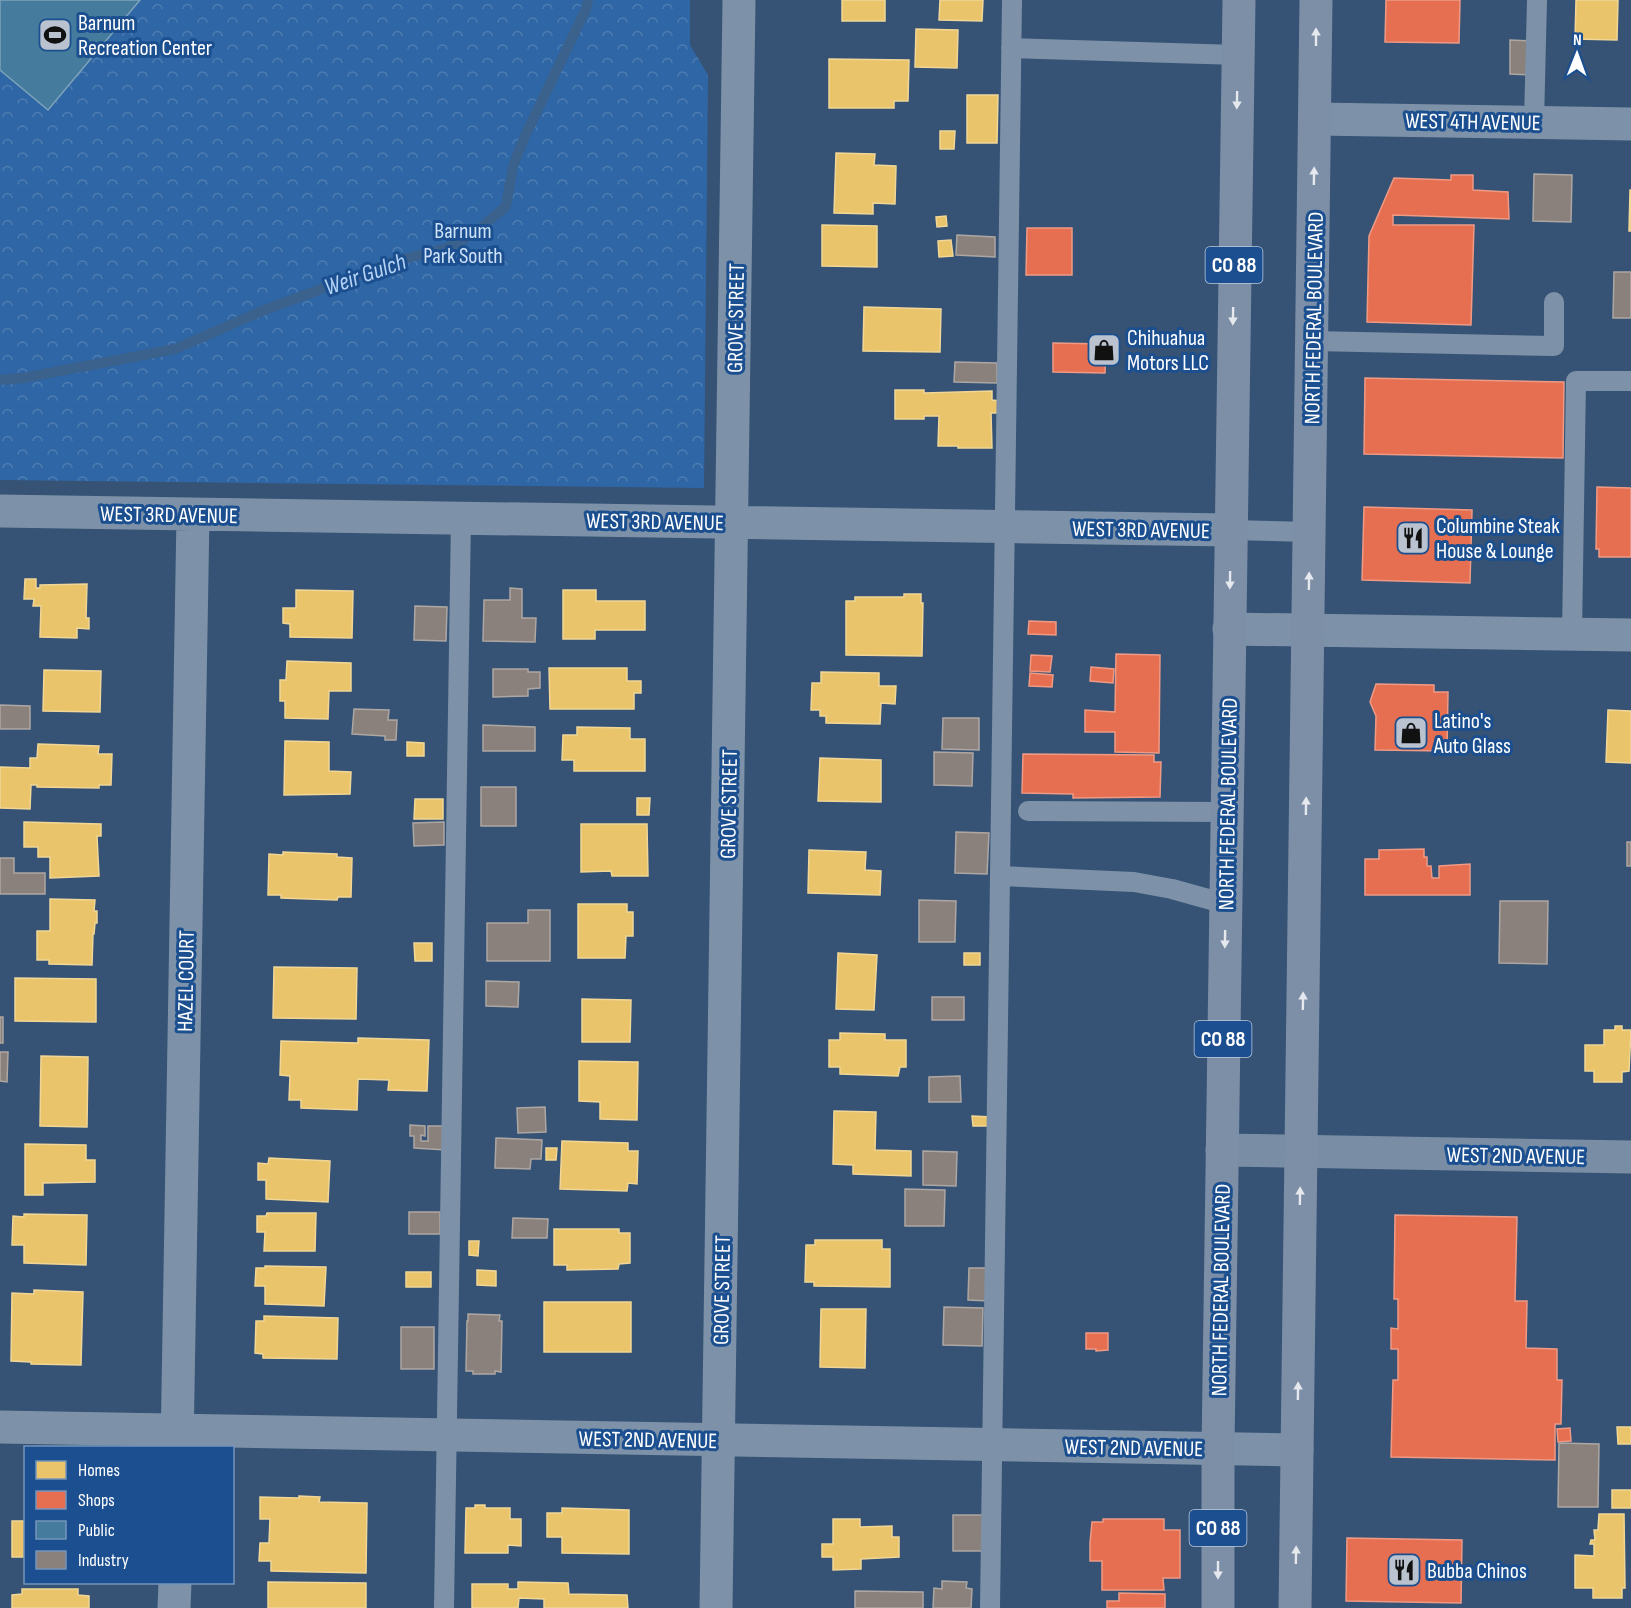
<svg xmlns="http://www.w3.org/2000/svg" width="1631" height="1608" font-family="'Sofia Sans Condensed',sans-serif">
  <defs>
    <pattern id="park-crowns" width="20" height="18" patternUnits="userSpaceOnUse" patternTransform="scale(1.5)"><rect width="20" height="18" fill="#2f66a5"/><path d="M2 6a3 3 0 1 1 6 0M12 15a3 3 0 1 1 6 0" fill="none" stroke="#4e7db2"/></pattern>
  </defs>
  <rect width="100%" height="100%" fill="#365274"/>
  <path fill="url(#park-crowns)" d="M0,0H690V45L708,75L704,488L0,480Z"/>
  <path fill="#e9c46a" stroke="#f0d697" stroke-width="1.5" d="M842,0H885V21H842Z
    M940,0H983L982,21L939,20Z
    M1576,0H1618L1617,40L1575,39Z
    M916,29L958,30L957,68L915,67Z
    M829,59L909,60L908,101H894V108H829Z
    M967,95H998L997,143H967Z
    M940,131H955L954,149H940Z
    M836,153L875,154L874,165L896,166L895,204L873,203V214L834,213Z
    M1630,190H1631V231H1629Z
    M946,216L947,226L937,227L936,217Z
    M822,225L877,226V267L822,266Z
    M951,240L953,256L939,257L938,241Z
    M864,307L941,309L940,352L863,351Z
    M895,390H924V393L992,391V400L1000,401V413H991L992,448H958V446H938L939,416H924V419H895Z
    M25,579H36V588H40V585L87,584L86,618H89V629L77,628V638L40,637L41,606H33L34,599H24Z
    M296,590L353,591L352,638L290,637V624L283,623V608H296Z
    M563,590H596V601H645V630H595V639H563Z
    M904,594H921V603H923L922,656L846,655V601H855V597H904Z
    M287,661L351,663V691H329L328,719L285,718V701H280V680H286Z
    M549,668H627V681H641V693H634V709H550Z
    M44,670L101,671L100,712L43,711Z
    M821,672L879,673V686H896L895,704L881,703L880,724L826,723V716H820V710H811L812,683H821Z
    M1608,710L1631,711V763L1606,762Z
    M577,727L630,728V739H645V771H574V760H562L563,735H577Z
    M285,741L329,742V771L351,772L350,794L284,795Z
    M407,742L424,743V756H407Z
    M38,744L99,746L98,754H112L111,785H99V788L37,787V785H31L30,809L0,808V767L30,768V758H37Z
    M820,758L881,760V802L818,801Z
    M637,798H650L649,815H637Z
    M415,799H443V819H414Z
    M24,822L101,824V836H97L99,876L50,878V857H38V847H24Z
    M581,824H647L648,876H612L611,871L581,872Z
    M809,850L866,852L865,870L881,871L880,895L808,893Z
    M283,852L337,854V857L352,858L351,897H338L337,900L281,898V895H268L269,854L283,855Z
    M50,899L95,900L94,911H97V923H95L94,934H93L92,965L49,964V960H37V931H50Z
    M578,904H627V912H633V936H626L625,958H578Z
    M414,943H432V961H415Z
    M838,953L877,955L874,1010L836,1009Z
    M964,953H980V965H964Z
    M274,967L357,968L356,1019L273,1018Z
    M15,978L96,979V1022L15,1021Z
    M582,999L631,1000L630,1042H582Z
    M1615,1026H1622V1030H1631L1629,1071L1622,1072V1082H1594V1071H1585V1045H1604V1030H1615Z
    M840,1033L885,1034V1040H906V1067H900L898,1076L840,1074V1067H829V1040H840Z
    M358,1038L429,1040L427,1091L388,1090L389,1080L358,1079L357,1110L301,1108V1100H289L290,1076L280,1075L281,1041L358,1043Z
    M41,1056L88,1057L87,1127L40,1126Z
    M579,1061L638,1062L637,1120L600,1119V1102L579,1101Z
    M834,1111L876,1112L875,1150L911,1151V1176L853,1174V1165L833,1164Z
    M972,1116L992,1117V1126H973Z
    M562,1141L628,1143V1151H638L637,1184L628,1183L627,1191L560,1189Z
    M25,1144L86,1145V1160H95V1182L43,1183V1195H25Z
    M546,1148H557L556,1160H546Z
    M269,1158L330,1161L328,1202L266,1199V1180H258V1163L268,1164Z
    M267,1213H316L315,1251H264L265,1232H257V1216H266Z
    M24,1214L87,1215L86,1265L24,1263V1245H12L13,1216L24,1217Z
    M554,1229H619V1233H630V1263L619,1264L618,1269L567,1270V1265H554Z
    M815,1240H882V1249H890V1287L814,1286V1282H805L806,1245H815Z
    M469,1241H479L478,1256L469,1255Z
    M265,1266L326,1267L324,1306L265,1304V1286H255L256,1268H265Z
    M477,1270L496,1271V1286L477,1285Z
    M406,1272H431V1287H406Z
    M34,1290L83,1292L81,1365L31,1364V1362L11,1361L12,1293L34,1294Z
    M544,1302H631V1352H544Z
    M821,1309H866L865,1368L820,1367Z
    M264,1316L338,1318L337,1359L263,1358V1354L255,1353L256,1321H264Z
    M1617,1427H1631V1444H1618Z
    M1612,1490H1631V1508H1612Z
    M299,1496L320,1497L319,1502L367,1503L366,1573L271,1571V1561H259L260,1543H269L270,1519H260V1497L299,1498Z
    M475,1505H485V1508H510V1519H521V1546L508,1545V1553H465L466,1508H475Z
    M562,1508L629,1510V1554L562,1553V1537H547V1513H562Z
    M1599,1514H1624L1625,1588H1622V1598H1593V1588H1575V1555L1594,1556V1544H1590L1591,1540H1595L1594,1530H1598Z
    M833,1519H860V1527L892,1526V1537H899V1557L861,1559V1569L833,1570V1557H822V1544H833Z
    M12,1521H26V1557H12Z
    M268,1582L366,1583V1608H268Z
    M518,1582L568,1583L569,1594L627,1595L628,1608H544V1599L519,1598L518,1608H472V1584H508V1589H518Z
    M22,1589H78V1595L89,1596V1608H12V1595L22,1594Z"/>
  <path fill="#e76f51" stroke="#ee9a85" stroke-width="1.5" d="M1386,0H1460L1459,43L1385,42Z
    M1451,175H1473V190L1508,192L1509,219L1393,215V225H1474L1471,325L1367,322L1369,236L1394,178L1451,180Z
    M1027,228H1072V275H1026Z
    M1053,343L1106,344L1105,373L1053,372Z
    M1365,378L1564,382L1563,458L1364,454Z
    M1597,487L1631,488V557H1599V549H1596Z
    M1364,507L1472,510L1470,583L1362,580Z
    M1029,621L1056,622V635L1028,634Z
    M1116,654L1160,655L1159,753L1115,752V732H1085V710L1115,712Z
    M1031,655L1052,656L1050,672L1030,671Z
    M1091,667L1114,669L1113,683L1090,681Z
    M1030,673L1053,675L1052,687L1029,686Z
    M1376,684L1434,685V692H1448L1447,751L1375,750L1376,716L1370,702Z
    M1023,754L1154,755V762H1161L1160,797L1073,798V794L1022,793Z
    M1424,849V857H1427V866H1431L1432,878H1439V866L1470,864V895H1365V859H1379V850Z
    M1395,1215L1517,1217L1515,1301H1527L1526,1348L1557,1349V1380H1562L1561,1424H1555V1460L1391,1457L1393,1380H1398V1349H1391V1328L1398,1329V1299H1394Z
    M1086,1333H1108V1350L1096,1351V1349H1086Z
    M1570,1428L1571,1441L1558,1442L1557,1429Z
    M1103,1519H1164V1530H1180V1578H1163L1164,1590H1102V1561H1090V1543L1092,1522H1103Z
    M1347,1538L1462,1540L1461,1603L1346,1601Z
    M1119,1593L1165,1594V1608H1107V1601H1119Z"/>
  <path fill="#457b9d" stroke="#7da3ba" stroke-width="1.5" d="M0,0H140L48,110L0,70Z"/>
  <path fill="#8a817c" stroke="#ada7a3" stroke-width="1.5" d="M1510,40L1535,41V75L1510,74Z
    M1534,174L1572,175L1571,222L1533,221Z
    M957,235L995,237V257L956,255Z
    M1614,272H1631V318H1613Z
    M955,362L997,363V383L954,382Z
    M510,588L522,589V618H536L535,642L483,641L484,600H510Z
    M415,606L447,607L446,641L414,640Z
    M493,669H528V672H540V688L528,689V696L493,697Z
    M0,705L30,706V729H0Z
    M354,709L389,710L388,720H397L396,740H385V736L352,734Z
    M943,718H979V750L942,749Z
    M483,725L535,727V751H483Z
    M934,752L973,753L972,786L934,785Z
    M481,787H516V826H481Z
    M444,822V845L414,846L413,823Z
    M956,832L989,833L987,874L955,873Z
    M1627,842H1631V866H1627Z
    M0,858H14V873H45V894H0Z
    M919,900L956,901L955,942H919Z
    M1500,901H1548L1547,964L1499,963Z
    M528,910H550V961H487V923H528Z
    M486,981L519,982L518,1007L486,1006Z
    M932,997H964V1020H932Z
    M0,1017H3V1043H0Z
    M0,1052H8L7,1082L0,1081Z
    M960,1076L961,1102H929V1077Z
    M545,1107L546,1132L518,1133L517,1108Z
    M410,1125L425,1126V1136L421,1135V1141H428V1126H446V1150L414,1148V1136H410Z
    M496,1138L542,1140L541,1159H531L530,1169L495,1168Z
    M923,1151L957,1152L956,1186L923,1185Z
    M905,1189L945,1190L944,1226H905Z
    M409,1212H440V1234H409Z
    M513,1218L548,1219L547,1238H512Z
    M969,1268H989V1301L968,1300Z
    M944,1307L983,1308L982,1346L943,1345Z
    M468,1314L500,1315L499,1321H502L501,1372L495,1371V1374H473V1371H466L467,1321H468Z
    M401,1327H434V1369H401Z
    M1559,1443L1599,1444L1598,1507H1558Z
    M953,1515H983V1551H953Z
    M942,1581L967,1582L966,1588L972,1589L971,1608H933L934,1588L942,1589Z
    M855,1591L923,1592V1608H855Z"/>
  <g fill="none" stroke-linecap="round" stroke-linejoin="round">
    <path stroke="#3b618d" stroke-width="10" d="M0,380L23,378L175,349L262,311L396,261L447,248L475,233L506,206L513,166L525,136L586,9L588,0"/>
    <path stroke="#7d92a8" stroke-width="20" d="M1011,48L1238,55
      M1534,122L1537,0
      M1313,341L1554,346V302
      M1230,530L1310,532
      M1572,634L1576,381H1631
      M1028,811L1227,812
      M1000,876L1134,882L1172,889L1226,904
      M444,1608L461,518
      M990,1608L1012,0"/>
    <path stroke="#7d92a8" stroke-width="33" d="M1315,119L1631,124
      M0,511L1230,530
      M1229,629L1631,635
      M0,1427L1297,1450
      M177,1448L193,515
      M174,1608L175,1582
      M716,1608L739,0"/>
    <path stroke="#798da4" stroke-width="33" d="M1222,1150L1631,1157"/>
    <path stroke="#7d8ea7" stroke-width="33" d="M1218,1608V1448L1239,0
      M1295,1608L1316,0"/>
  </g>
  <defs><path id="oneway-solid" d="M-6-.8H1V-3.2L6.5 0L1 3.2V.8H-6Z" transform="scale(1.5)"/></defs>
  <g fill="#e5e8ed">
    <use href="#oneway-solid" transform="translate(1316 37) rotate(-90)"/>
    <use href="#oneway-solid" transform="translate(1237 100) rotate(91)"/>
    <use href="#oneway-solid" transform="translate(1314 176) rotate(-89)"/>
    <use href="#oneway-solid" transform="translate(1233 316) rotate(91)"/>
    <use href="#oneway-solid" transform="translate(1230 580) rotate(91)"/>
    <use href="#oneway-solid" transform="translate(1309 581) rotate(-89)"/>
    <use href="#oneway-solid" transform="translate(1306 806) rotate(-89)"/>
    <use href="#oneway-solid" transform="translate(1225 939) rotate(91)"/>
    <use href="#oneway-solid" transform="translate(1303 1001) rotate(-89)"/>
    <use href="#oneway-solid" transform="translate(1300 1196) rotate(-89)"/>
    <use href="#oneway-solid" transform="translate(1298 1391) rotate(-89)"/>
    <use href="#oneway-solid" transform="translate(1296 1555) rotate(-89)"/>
    <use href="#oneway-solid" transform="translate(1218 1570) rotate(90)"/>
  </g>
  <defs>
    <symbol id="stadium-square" viewBox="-11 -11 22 22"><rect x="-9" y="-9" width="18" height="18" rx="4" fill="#b9c2ce" stroke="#1b4f8f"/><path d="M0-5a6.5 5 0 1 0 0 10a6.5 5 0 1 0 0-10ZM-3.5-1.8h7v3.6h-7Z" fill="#111"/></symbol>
    <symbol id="shop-square" viewBox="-11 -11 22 22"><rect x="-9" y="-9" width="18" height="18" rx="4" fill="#b9c2ce" stroke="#1b4f8f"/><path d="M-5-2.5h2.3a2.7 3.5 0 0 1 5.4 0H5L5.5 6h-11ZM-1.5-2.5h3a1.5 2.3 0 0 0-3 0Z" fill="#111"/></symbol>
    <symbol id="restaurant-square" viewBox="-11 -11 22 22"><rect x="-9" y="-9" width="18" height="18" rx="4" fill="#b9c2ce" stroke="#1b4f8f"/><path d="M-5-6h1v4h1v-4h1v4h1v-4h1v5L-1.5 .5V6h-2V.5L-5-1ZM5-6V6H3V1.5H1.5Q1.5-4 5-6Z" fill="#111"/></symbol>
  </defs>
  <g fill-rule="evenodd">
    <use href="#stadium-square" x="36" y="16" width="38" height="38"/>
    <use href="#shop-square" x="1085" y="331" width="38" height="38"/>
    <use href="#restaurant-square" x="1394" y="519" width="38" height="38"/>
    <use href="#shop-square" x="1392" y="714" width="38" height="38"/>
    <use href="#restaurant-square" x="1385" y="1551" width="38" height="38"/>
  </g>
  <g text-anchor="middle" stroke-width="6" stroke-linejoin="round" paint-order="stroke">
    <g fill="#1b4f8f" stroke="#bbcadd" stroke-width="1.5">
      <rect x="1205.5" y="247" width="57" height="36" rx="4.5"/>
      <rect x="1194.5" y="1021" width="57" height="36" rx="4.5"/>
      <rect x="1189.5" y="1510" width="57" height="36" rx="4.5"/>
    </g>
    <g font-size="21" font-weight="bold" fill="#fff">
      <text x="1234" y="272">CO 88</text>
      <text x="1223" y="1046">CO 88</text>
      <text x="1218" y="1535">CO 88</text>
    </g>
    <g font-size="22" fill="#fff" stroke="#1b4f8f" text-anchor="start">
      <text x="78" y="30">Barnum<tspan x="78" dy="25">Recreation Center</tspan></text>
      <text x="1127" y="345">Chihuahua<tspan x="1127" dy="25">Motors LLC</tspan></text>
      <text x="1436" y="533">Columbine Steak<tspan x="1436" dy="25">House &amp; Lounge</tspan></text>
      <text x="1434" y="728">Latino's<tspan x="1434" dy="25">Auto Glass</tspan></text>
      <text x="1427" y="1578">Bubba Chinos</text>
    </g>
    <g font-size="22" fill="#fff" stroke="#1b4f8f">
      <text transform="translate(1473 121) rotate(1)" y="8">WEST 4TH AVENUE</text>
      <text transform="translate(735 318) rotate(-89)" y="8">GROVE STREET</text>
      <text transform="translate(1313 318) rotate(-89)" y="8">NORTH FEDERAL BOULEVARD</text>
      <text transform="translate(169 514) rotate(1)" y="8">WEST 3RD AVENUE</text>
      <text transform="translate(655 521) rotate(1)" y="8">WEST 3RD AVENUE</text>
      <text transform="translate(1141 529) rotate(1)" y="8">WEST 3RD AVENUE</text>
      <text transform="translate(728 804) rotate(-89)" y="8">GROVE STREET</text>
      <text transform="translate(1227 804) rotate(-89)" y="8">NORTH FEDERAL BOULEVARD</text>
      <text transform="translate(185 981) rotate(-89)" y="8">HAZEL COURT</text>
      <text transform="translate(1516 1155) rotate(1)" y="8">WEST 2ND AVENUE</text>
      <text transform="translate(721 1290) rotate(-89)" y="8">GROVE STREET</text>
      <text transform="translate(1220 1290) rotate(-89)" y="8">NORTH FEDERAL BOULEVARD</text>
      <text transform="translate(648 1439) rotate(1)" y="8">WEST 2ND AVENUE</text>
      <text transform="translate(1134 1447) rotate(1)" y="8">WEST 2ND AVENUE</text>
    </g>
    <g font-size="22" fill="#cfe3fa" stroke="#1b4f8f">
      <text x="463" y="238">Barnum<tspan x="463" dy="25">Park South</tspan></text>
    </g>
    <g font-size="24" font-style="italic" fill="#b5d3f5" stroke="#1b4f8f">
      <text transform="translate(365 274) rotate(-19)" y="8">Weir Gulch</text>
    </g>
  </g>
  <rect x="24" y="1446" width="210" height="138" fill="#1b4f8f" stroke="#7695bc" stroke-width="1.5"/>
  <rect x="36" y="1461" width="30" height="18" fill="#e9c46a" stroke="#7695bc" stroke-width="1.5"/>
  <text x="78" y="1476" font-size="18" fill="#ffffff">Homes</text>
  <rect x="36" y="1491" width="30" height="18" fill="#e76f51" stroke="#7695bc" stroke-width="1.5"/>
  <text x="78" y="1506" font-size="18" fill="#ffffff">Shops</text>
  <rect x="36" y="1521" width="30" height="18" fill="#457b9d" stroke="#7695bc" stroke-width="1.5"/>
  <text x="78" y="1536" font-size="18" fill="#ffffff">Public</text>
  <rect x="36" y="1551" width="30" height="18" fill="#8a817c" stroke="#7695bc" stroke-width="1.5"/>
  <text x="78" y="1566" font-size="18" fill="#ffffff">Industry</text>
  <g transform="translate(1577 54) rotate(1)" stroke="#1b4f8f" stroke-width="4.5" paint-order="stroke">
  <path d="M0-4.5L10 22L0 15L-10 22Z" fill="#ffffff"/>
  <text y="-9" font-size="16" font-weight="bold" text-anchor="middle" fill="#ffffff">N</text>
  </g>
</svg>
